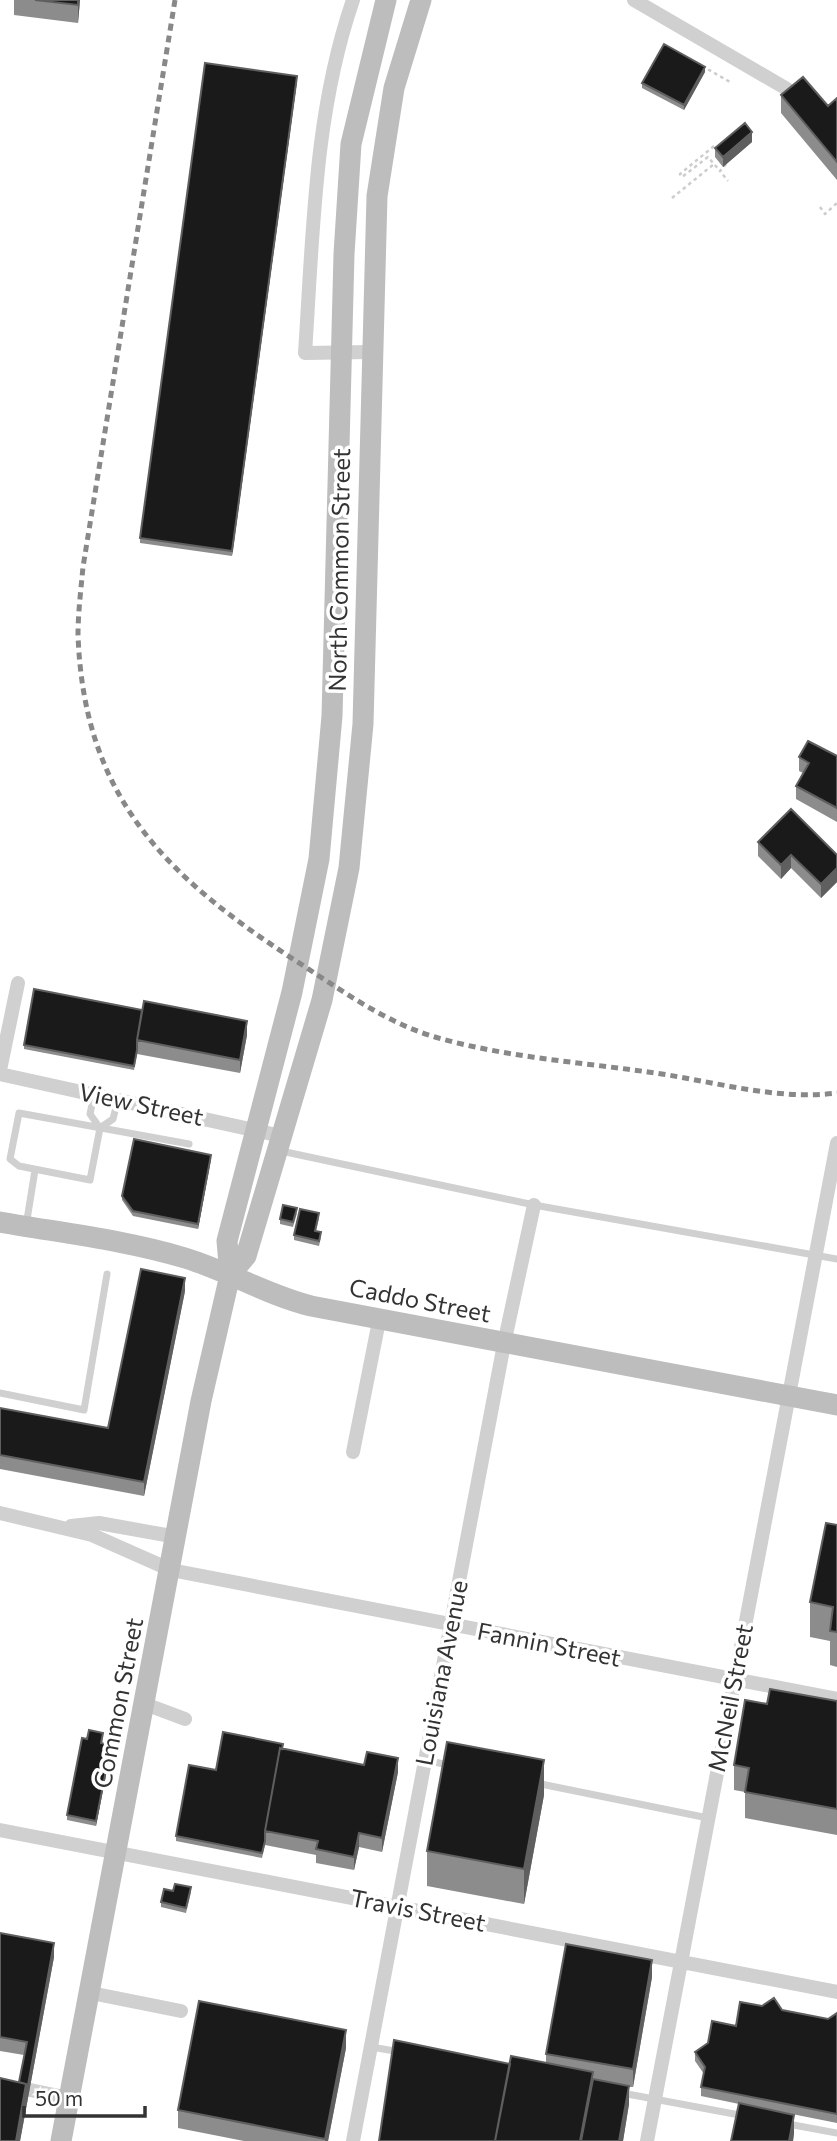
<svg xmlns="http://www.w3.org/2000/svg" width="837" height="2141" font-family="Commissioner,sans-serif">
  <rect width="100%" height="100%" fill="#fff"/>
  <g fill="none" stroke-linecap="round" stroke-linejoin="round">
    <path stroke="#cdcdcd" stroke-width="2.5" stroke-dasharray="3.5 3.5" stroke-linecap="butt" d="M702,66L730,82
      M714,146L680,174L682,177L708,157L720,171
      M726,164L720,171L728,181
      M672,198L714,164
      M820,207L825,214L837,203"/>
    <path stroke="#d0d0d0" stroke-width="7" d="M94,1095L90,1114L100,1128L113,1119L118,1099
      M100,1128L90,1180L19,1166L10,1159L19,1113L189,1144
      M281,1151L534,1205L837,1259
      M26,1226L35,1170
      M0,1393L84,1410L107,1274
      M426,1760L452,1766
      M536,1783L708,1818
      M371,2047L401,2052
      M622,2093L745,2116
      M788,2124L837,2133"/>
    <path stroke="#d0d0d0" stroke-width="14" d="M353,0C314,113 313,235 305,353L371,352
      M634,0L787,89
      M0,1070L18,983
      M0,1074L281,1136
      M353,1452L379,1321
      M0,1513L92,1535L171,1570L837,1699
      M71,1526L99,1523L177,1537
      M145,1704L185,1719
      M0,1830L837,1992
      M91,1993L181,2011
      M30,2090L69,2098
      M353,2141L504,1344L534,1205
      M647,2141L837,1143"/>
    <path stroke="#bdbdbd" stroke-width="21" d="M0,1222C62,1233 125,1240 185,1258C228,1271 267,1295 311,1306L837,1405
      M230,1275L246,1256L322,1000L349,868L363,724L377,196L394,88L421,0
      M61,2141L201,1401L230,1275L227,1241L292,992L319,859L332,716L344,254L351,144L386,0"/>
    <path stroke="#888" stroke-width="5" stroke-dasharray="7 5" stroke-linecap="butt" d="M175,0L83,567C81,589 78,613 78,635C84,799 167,877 296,961C340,989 384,1022 435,1037C504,1057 578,1062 648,1072C709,1080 775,1101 837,1093"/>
  </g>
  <path fill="#8c8c8c" d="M14,0H80L78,23L14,15Z
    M705,72L684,110L642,88V83Z
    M297,81L232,556L140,543V538Z
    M781,95L828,106L837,98V180L781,113Z
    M752,142L723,167L715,157V148Z
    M837,756V822L796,799V786L803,773L799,771V757Z
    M758,842L837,855V882L821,898L791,868L781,879L758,856Z
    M247,1035L240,1073L137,1054L134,1070L24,1049V1045Z
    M211,1159L198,1229L133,1216L122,1200V1196Z
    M297,1213L293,1227L280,1224V1219Z
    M319,1218L316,1231L321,1237L319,1246L294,1240V1235Z
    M185,1291L144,1496L0,1469V1408L108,1428Z
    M837,1525V1667L830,1665V1641L810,1637V1602Z
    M837,1701V1835L745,1818V1792L734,1790V1765L767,1704Z
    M103,1737L102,1743L111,1749L96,1826L67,1820V1815L87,1739Z
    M283,1749L398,1772L382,1852L359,1847L354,1870L316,1863V1855L265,1845L262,1858L176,1841V1836L216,1770Z
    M544,1795L524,1904L427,1886V1851Z
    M173,1891L191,1892L186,1913L161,1907V1902Z
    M0,1933L54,1957L20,2141L19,2082L24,2055L0,2051Z
    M652,1977L633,2087H629V2104L623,2141H379L510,2064L546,2063V2054Z
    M837,2013V2123L767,2109L794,2133L793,2141H731L739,2104L701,2096V2087L704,2074L695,2061V2052L736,2026L828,2019Z
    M346,2048L328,2141H244L178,2128V2110Z"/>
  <path fill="#5f5f5f" d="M78,0H80L78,23Z
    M705,67V72L684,110V105Z
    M297,76V81L232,556V551Z
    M752,132V142L723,167V157Z
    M791,855V868L781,879V865Z
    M837,868V882L821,898V884Z
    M247,1021V1035L240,1073V1060Z
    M211,1155V1159L198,1229V1224Z
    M185,1278V1291L144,1496V1482Z
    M111,1745V1749L96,1826V1821Z
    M398,1758V1772L382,1852V1838Z
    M544,1760V1795L524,1904V1869Z
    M359,1833V1847L354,1870V1857Z
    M54,1943V1957L26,2109V2096Z
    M652,1960V1977L633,2087V2069Z
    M346,2030V2048L328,2141H325Z
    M593,2072V2097L585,2141H580Z
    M26,2084V2109L20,2141H16Z
    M629,2086V2104L623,2141H619Z
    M794,2115V2133L793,2141H789Z"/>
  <path fill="#1a1a1a" stroke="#5f5f5f" stroke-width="2" d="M35,0H78V5Z
    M664,44L705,67L684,105L642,83Z
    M205,63L297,76L232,551L140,538Z
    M803,77L828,106L837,98V162L781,95Z
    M745,123L752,132L723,157L715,148Z
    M808,741L837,756V808L796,786L809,763L799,757Z
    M791,809L837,855V868L821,884L791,855L781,865L758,842Z
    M34,989L142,1010L137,1040V1050L134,1066L24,1045Z
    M144,1001L247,1021L240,1060L137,1040Z
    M134,1139L211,1155L198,1224L133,1211L122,1196Z
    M283,1205L297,1208L293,1222L280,1219Z
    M300,1209L319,1213L315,1231L321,1232L319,1241L294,1235Z
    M141,1269L185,1278L144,1482L0,1455V1408L108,1428Z
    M826,1523L837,1525V1632L830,1631L833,1607L810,1602Z
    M770,1689L837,1701V1809L745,1792L749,1768L734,1765L745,1700L767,1704Z
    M89,1730L103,1733L101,1743L111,1745L96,1821L67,1815L82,1738L87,1739Z
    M223,1732L283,1744L282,1749L280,1748L265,1831V1841L262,1853L176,1836L189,1765L216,1770Z
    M447,1742L544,1760L524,1869L427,1851Z
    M280,1748L364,1765L367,1752L398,1758L382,1838L359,1833L354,1857L316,1849L318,1841L265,1831Z
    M175,1884L191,1887L186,1908L161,1902L164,1889L173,1891Z
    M0,1933L54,1943L26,2096V2084L19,2082L27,2042L0,2037Z
    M566,1944L652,1960L633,2069L546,2054Z
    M774,1998L782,2010L828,2019L837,2013V2114L701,2087L705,2067L695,2052L708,2043L712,2021L736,2026L740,2002L762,2006Z
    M199,2001L346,2030L325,2139L178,2110Z
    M394,2040L510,2064L495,2141H379Z
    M511,2056L593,2072L580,2141H495Z
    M0,2078L26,2084L16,2141H0Z
    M593,2079L629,2086L619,2141H581Z
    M739,2103L794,2115L789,2141H731Z"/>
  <g text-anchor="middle" stroke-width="7" stroke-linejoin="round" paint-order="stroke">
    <g font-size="24" fill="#333" stroke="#fff">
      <text transform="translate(340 570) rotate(-89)" y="8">North Common Street</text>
      <text transform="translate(141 1105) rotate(12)" y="8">View Street</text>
      <text transform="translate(420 1301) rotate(11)" y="8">Caddo Street</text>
      <text transform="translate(549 1645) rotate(11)" y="8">Fannin Street</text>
      <text transform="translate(442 1673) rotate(-79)" y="8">Louisiana Avenue</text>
      <text transform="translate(731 1698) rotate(-79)" y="8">McNeil Street</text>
      <text transform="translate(119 1703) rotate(-79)" y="8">Common Street</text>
      <text transform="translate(418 1911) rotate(11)" y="8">Travis Street</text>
    </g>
  </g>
  <path d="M24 2106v10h121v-10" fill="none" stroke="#333333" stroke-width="3.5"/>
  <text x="35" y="2106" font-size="21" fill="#333333" stroke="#ffffff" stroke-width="5" paint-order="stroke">50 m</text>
</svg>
